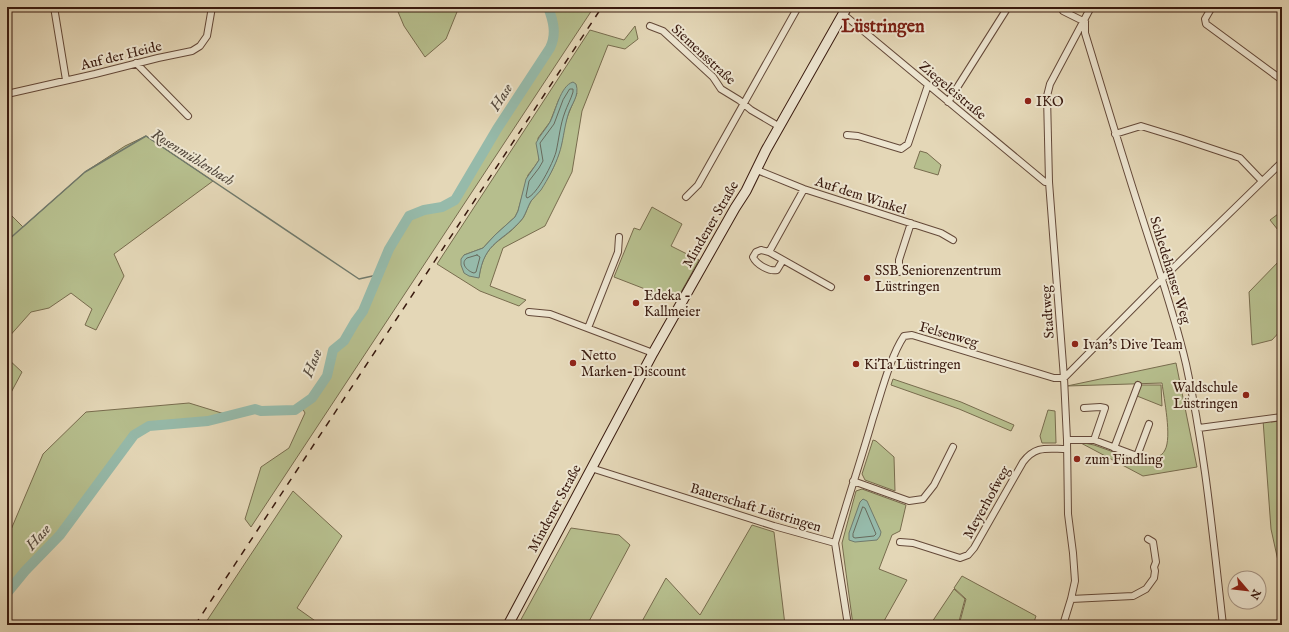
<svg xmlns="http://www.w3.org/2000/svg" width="1289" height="632" font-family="'IM FELL English',serif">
  <rect width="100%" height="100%" fill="#e4d7b7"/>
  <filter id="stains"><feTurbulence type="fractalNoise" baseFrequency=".005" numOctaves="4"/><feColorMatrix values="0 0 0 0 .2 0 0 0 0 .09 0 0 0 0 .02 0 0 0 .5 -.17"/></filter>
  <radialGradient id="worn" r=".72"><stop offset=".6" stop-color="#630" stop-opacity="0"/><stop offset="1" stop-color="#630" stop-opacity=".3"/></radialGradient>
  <path fill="#b6be8d" stroke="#786c4e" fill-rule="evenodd" d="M396,7H459L446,39L425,57L404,26Z
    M548,7H594L251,527L245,519L261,467L289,448L305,413L301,406L312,397L327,376L333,350L344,341L355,322L363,311L389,249L409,216L424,210L442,207L455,200L497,129L550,48C557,34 553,20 548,7Z
    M635,26L638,39L625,49L608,45L582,111L572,172L545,226L503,248L490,286L526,300L519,306L480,291L437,264L590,30L624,40ZM577,93C573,104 568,113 565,124C562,139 560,154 553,168C547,181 539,190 531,201C528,206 526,213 523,218C504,243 484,240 479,277L464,255L483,248L495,235L515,217L518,211L528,175L535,166L539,160L538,138L550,122L559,99Z
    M146,136L213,181L114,254L124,276L96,330L85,325L92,309L71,293L49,308L31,312L7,339V211L23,227L85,172L125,146Z
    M920,151L927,153L941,165L938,175L914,168Z
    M652,207L682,224L671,246L699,260L676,301L614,277L634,228L640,230Z
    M1282,211V235L1270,220Z
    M1282,258V329L1272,340L1252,345L1249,292Z
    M7,358L22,372L7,400Z
    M1176,363L1197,467L1143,476L1079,442L1094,445L1144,463C1151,460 1162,457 1165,450C1172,437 1164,399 1162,383L1067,386Z
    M893,379L961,402L1014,425L1011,431L959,409L891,385Z
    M1141,385H1161L1162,406L1137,396Z
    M189,403L228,415L217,420L208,421L149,426L134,435L60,535L25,571L7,593V539L43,454L86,412Z
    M1048,410L1055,411L1056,443H1042L1040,436Z
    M1282,419V579L1271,529L1263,420Z
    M873,440L876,441L894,457L895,491L865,480L862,474Z
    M862,489L906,505L900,531L892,535L879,569L907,580L884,621L887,625H853L842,543L856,491Z
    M293,491L342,536L297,608L321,625H204Z
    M752,525L774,532L785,625H640L666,578L700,615Z
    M571,528L619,535L630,545L587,625H518Z
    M962,576L1036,616L1033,625H959L966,599L954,588Z
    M954,589L965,599L958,625H930Z"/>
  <path fill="#96baaa" stroke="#717a6c" d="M573,82L576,84C580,96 571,104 568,115C564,128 563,143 559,154C555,166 548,179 541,190C538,194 534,197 531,201C528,206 526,213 523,218C504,242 484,240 479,278L469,276L464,273L461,265V259L464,255L483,248L495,235L515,217L518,211L526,179L535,166L539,160L536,143C540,135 546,129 550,122C556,111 560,86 573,82Z
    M863,499L867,501L881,532L880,536L877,540L855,542L849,540V533L860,502Z"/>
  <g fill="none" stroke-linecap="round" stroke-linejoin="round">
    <path stroke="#686a5c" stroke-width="1" d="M570,89H573V92C571,99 567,106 565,112C560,125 559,139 556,152C553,163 537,195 527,198L526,196L529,181L539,168L543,161L540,143L554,124L563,100Z
      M477,255L480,257L476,272L474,273C469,272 459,264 467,258C470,257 474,256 477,255Z
      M863,507L865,508L876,534L874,536L855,538L853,537V534Z"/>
    <path stroke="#717a6c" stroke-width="1.5" d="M7,241L85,172L146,136L359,279L377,275"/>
    <path stroke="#96baaa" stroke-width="10" d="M7,593L25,571L60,535L134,435L149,426L208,421L255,409L261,411L295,410L312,398L327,376L333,350L344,341L355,322L363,311L389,249L409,216L424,210L442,207L455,200L497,129L550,48C557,34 553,20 548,7"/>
    <defs>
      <path id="minor" d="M54,7L66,80
        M1061,7L1063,11L1085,22
        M1212,7L1205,19L1206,24L1282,80
        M843,14L1045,182H1049
        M1085,23V33C1103,92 1121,152 1140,211C1156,262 1174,312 1186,364C1205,450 1213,538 1223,625
        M650,26L663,31L713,77L721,89L739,100L751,110L780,127
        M136,63L188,116
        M7,94L95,74L158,58L192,51L200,46L207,36L212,7
        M948,102L1008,7
        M1115,134L1141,126L1180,138L1240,158L1262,181
        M847,135L858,136L901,149L908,144L928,85
        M757,170L804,189L941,233L953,240
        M686,197L698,185L798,7
        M769,252L804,189
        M783,260L777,270C769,272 756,264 753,257L756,252L761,250L769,252L831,287
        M899,272V260L911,223
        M529,312L550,314L653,353
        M588,328L618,252L619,237
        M1084,408L1100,407L1105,408L1094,440
        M1199,428L1282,417
        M1067,440H1094L1137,456L1149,424
        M1114,448L1138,385
        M591,468L774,526L835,543L848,625
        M853,481L909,501L923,499L934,485L953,447
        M900,542L913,543L960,558L968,555L974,548L1023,462C1036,445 1047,449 1067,449
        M835,543C847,501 861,460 873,418C881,394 890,357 904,336L912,335L1054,378H1064L1162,279L1282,162
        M1071,599L1133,596L1146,589L1154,578L1155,571L1154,567L1156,562L1153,542L1148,539
        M1063,625L1071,599L1075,581L1073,553L1068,514L1067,440L1064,378L1049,182L1047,96L1050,84L1091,7"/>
      <path id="secondary" d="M508,625L653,353L735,208L746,191L766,150L847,7"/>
    </defs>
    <use href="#minor" stroke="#644939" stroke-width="8"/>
    <use href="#secondary" stroke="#391a0f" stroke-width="11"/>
    <use href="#minor" stroke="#ede5d0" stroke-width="6"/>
    <use href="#secondary" stroke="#ede5d0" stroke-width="9"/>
    <path stroke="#391a0f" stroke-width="1.5" stroke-dasharray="7 7" stroke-linecap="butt" d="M195,625L602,7"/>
  </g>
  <g fill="#8f2418" stroke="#ede5d0" stroke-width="1.5">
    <circle cx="1028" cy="101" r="4"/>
    <circle cx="867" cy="278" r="4"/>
    <circle cx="636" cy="303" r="4"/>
    <circle cx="1075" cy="344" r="4"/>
    <circle cx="573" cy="363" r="4"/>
    <circle cx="856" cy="364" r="4"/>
    <circle cx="1246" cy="395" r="4"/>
    <circle cx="1077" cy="459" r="4"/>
  </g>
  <g text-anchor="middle" stroke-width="4" stroke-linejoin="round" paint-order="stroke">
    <g font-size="14" fill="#391a0f" stroke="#ede5d0">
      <text transform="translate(704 54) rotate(43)" y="5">Siemensstraße</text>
      <text transform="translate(121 55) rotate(-14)" y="5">Auf der Heide</text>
      <text transform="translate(953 90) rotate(40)" y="5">Ziegeleistraße</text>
      <text transform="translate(861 195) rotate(18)" y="5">Auf dem Winkel</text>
      <text transform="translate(710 224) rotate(-60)" y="5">Mindener Straße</text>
      <text transform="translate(1171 270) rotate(73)" y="5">Schledehauser Weg</text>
      <text transform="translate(1047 312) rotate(-94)" y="5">Stadtweg</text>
      <text transform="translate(949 334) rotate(16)" y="5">Felsenweg</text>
      <text transform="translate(986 502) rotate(-61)" y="5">Meyerhofweg</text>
      <text transform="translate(756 507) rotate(17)" y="5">Bauerschaft Lüstringen</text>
      <text transform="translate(554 508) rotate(-62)" y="5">Mindener Straße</text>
    </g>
    <g font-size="14" fill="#391a0f" stroke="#ede5d0" text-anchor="start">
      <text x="1036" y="106">IKO</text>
      <text x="875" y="275">SSB Seniorenzentrum<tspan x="875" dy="16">Lüstringen</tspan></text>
      <text x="644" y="300">Edeka -<tspan x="644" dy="16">Kallmeier</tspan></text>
      <text x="1083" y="349">Ivan's Dive Team</text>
      <text x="581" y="360">Netto<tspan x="581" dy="16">Marken-Discount</tspan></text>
      <text x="864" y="369">KiTa Lüstringen</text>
      <text x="1238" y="392" text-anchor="end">Waldschule<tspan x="1238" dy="16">Lüstringen</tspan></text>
      <text x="1085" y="464">zum Findling</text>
    </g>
    <g font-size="15" font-style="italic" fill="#554a3e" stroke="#ede5d0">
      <text transform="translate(501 97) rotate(-58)" y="5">Hase</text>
      <text transform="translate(193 157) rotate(32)" y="5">Rosenmühlenbach</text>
      <text transform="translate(312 363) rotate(-68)" y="5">Hase</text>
      <text transform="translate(38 537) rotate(-48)" y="5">Hase</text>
    </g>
    <g font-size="18" font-weight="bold" fill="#7a1f14" stroke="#ede5d0">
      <text x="883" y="32">Lüstringen</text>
    </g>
  </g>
  <rect width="1289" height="632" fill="none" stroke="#e4d7b7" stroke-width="24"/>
  <rect x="8" y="8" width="1273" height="616" fill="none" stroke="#391a0f" stroke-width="2"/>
  <rect x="12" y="12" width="1265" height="608" fill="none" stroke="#391a0f"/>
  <g transform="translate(1247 590) rotate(118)"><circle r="19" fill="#ede5d0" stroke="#a59483"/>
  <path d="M0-3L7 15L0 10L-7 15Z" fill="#8f2418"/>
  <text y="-6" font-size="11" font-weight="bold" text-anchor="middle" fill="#391a0f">N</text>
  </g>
  <rect width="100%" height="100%" filter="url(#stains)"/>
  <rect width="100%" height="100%" fill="url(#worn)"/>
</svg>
